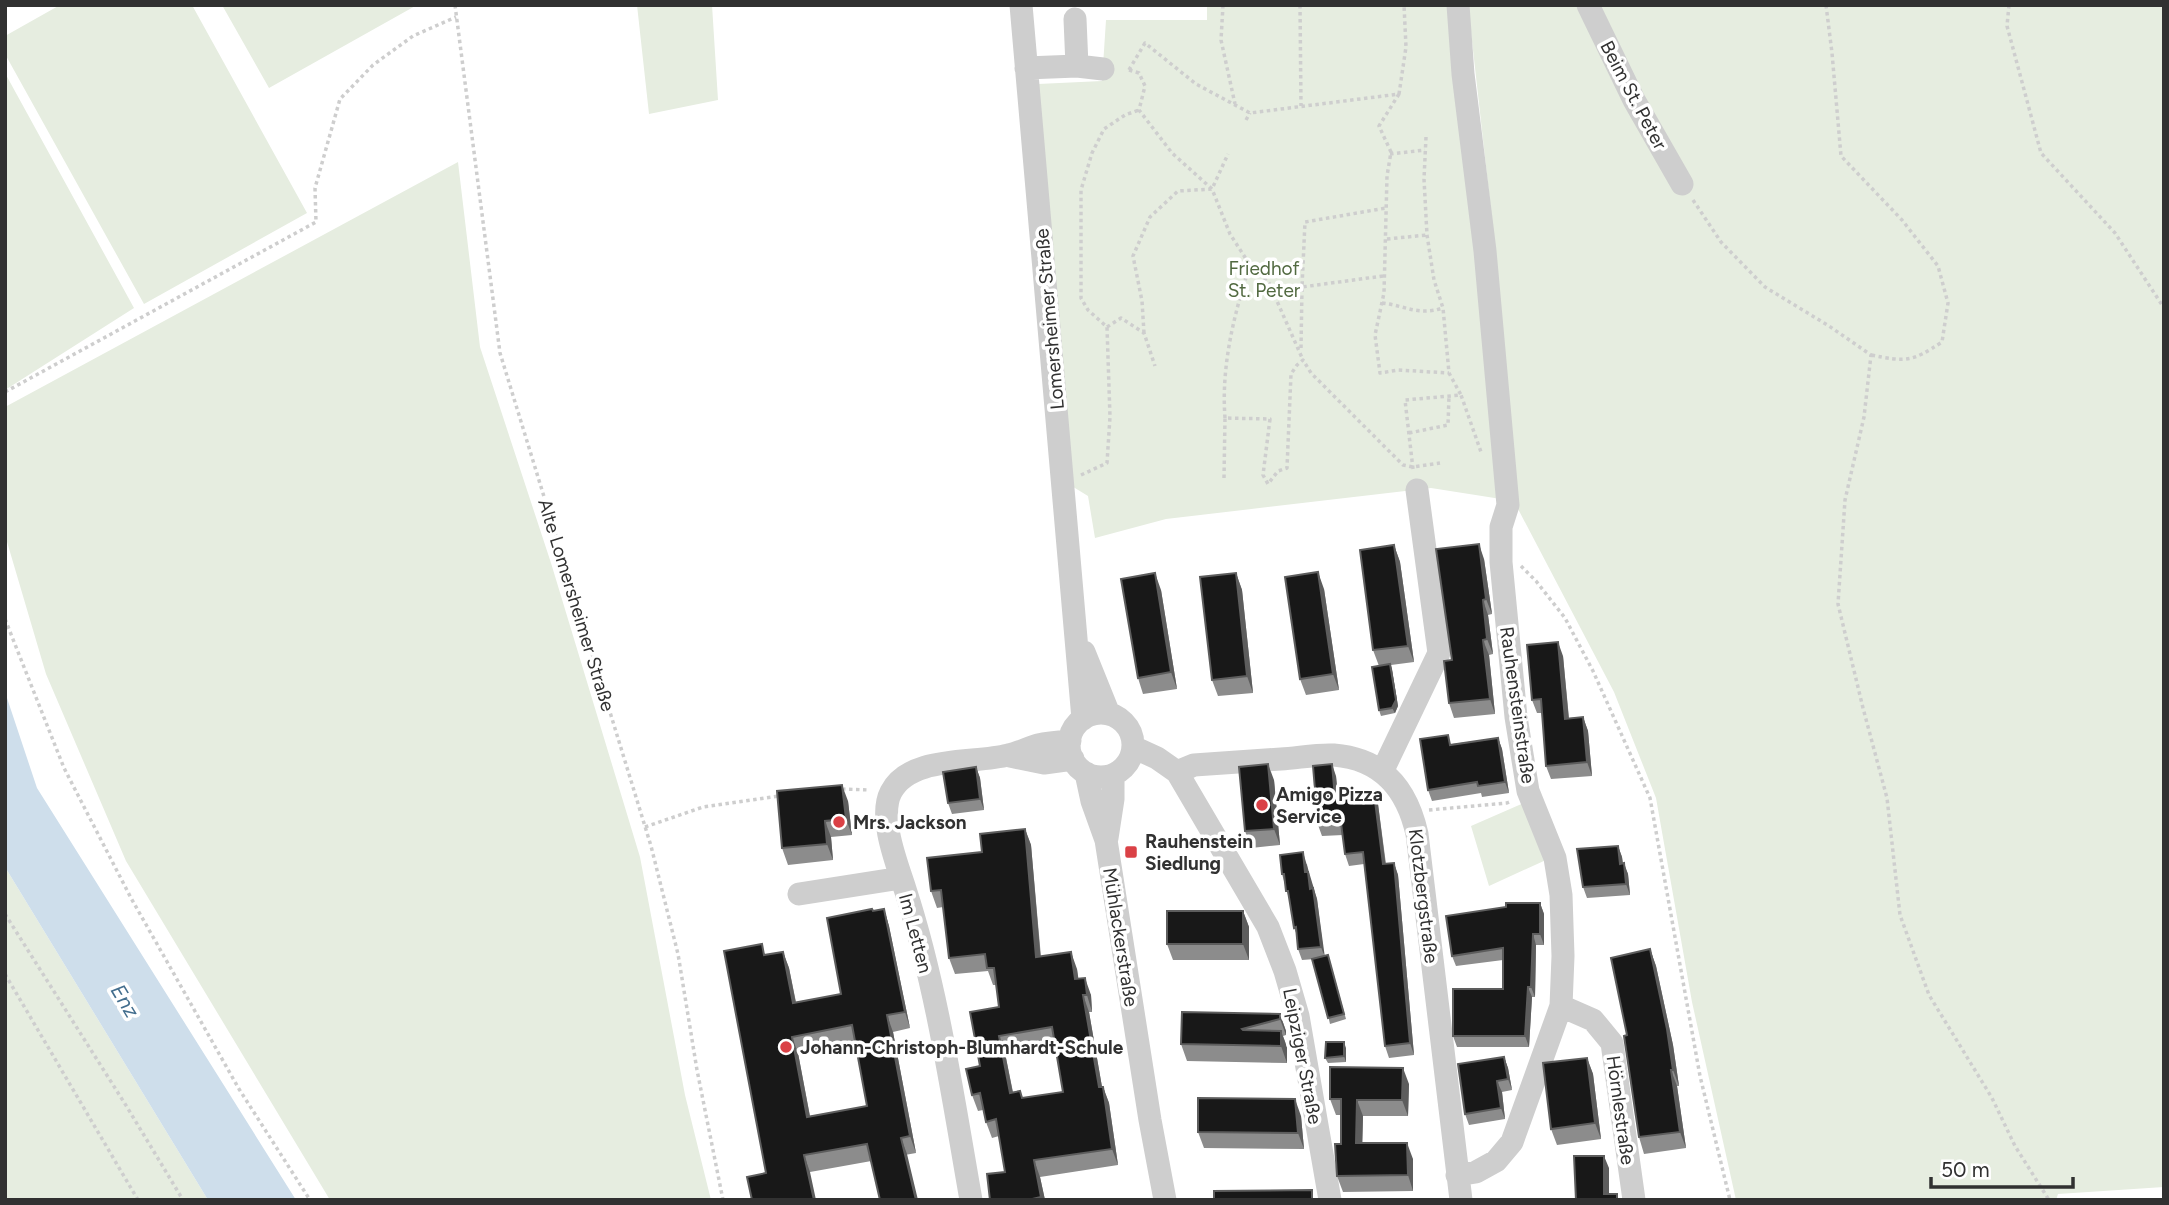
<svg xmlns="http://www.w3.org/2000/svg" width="2169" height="1205" font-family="Figtree,sans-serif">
  <rect width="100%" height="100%" fill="#fff"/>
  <path fill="#e6ede0" d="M60,5H192L307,213L144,304L5,54V36Z
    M222,5H417L269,88Z
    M637,5H712L718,100L649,114Z
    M1207,5H1451L1501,499L1431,488L1166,519L1095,538L1088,496L1070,485L1038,84L1102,81L1106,20H1207Z
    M1468,5H2164V1187L2058,1194L2056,1200H1736L1692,1002L1656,798L1614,692L1517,507L1496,256Z
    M5,73L134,308L5,390Z
    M458,162L480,347L551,563L640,857L685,1095L711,1200H330L126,861L46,674L5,535V407Z
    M1526,802L1546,860L1489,886L1471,826Z
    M5,867L208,1200H5Z"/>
  <path fill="#cedeeb" d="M5,692L37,788L296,1200H208L5,867Z"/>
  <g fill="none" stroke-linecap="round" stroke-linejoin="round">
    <path stroke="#cecece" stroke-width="3.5" stroke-dasharray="3.5 3.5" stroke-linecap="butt" d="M455,5L500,353L651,846L678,954L697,1070L723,1200
      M1223,5L1221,40L1235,104
      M1300,5L1301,106
      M1826,5L1832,53L1841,156L1902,220L1938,266L1948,303L1942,342C1912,362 1906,362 1871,355
      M2009,5L2007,26L2041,153L2115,233L2164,308
      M1129,70L1145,43L1196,84L1250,113L1399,94L1406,47L1404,5
      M1129,70L1139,73L1145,86L1139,110L1172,153L1212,189L1230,234L1250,265
      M1399,94L1379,126L1391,152L1387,176L1384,293L1375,335L1380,373L1398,370L1449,373
      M1246,120L1250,113
      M1426,137L1424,179L1427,235L1434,280L1443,308L1449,373L1461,395
      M1390,154L1425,150
      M1693,200L1721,242L1765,287L1829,326L1871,355L1864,417L1845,500L1838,604L1863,708L1887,798L1900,915L1929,995L1992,1098L2015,1146L2049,1200
      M1387,239L1427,235
      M1383,276L1302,287L1305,222L1386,208
      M1382,303C1407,306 1418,316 1443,308
      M1107,327L1121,318L1144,333L1155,366
      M1144,333L1142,301L1133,256L1150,217L1178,191L1212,189L1228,154
      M1301,348L1302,287
      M5,392L316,222L315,188L340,99L373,65L413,36L456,17
      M1225,418C1221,366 1234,314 1250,265L1269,283L1303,360
      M1409,433L1448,425L1449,396
      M1413,469L1405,400L1461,395L1481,452
      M1081,475L1107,463L1110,417L1107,327L1088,310L1081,298V190L1092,153L1104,129L1125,115L1139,110
      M1224,478L1225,418L1270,419L1263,475L1268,484L1278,471L1287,468L1291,374L1297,365L1303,360L1311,373L1403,465L1413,467L1440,463
      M1521,566L1536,581L1565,618L1593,671L1650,798L1700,1076L1730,1200
      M5,619L64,768L131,898L239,1089L310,1200
      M842,789L870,790
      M1429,810L1507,803L1512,801
      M645,827L703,807L779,796
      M5,914L127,1107L183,1200
      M5,974L138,1200"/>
    <path stroke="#cecece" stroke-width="23" d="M1021,5L1083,719
      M1588,5L1634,100L1682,184
      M1075,19L1077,66
      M1026,68L1077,66L1103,69
      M1084,652L1109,714
      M1069 745a32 32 0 1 1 64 0a32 32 0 1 1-64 0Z
      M1133,747L1157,758L1177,772L1194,765C1223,763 1252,761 1281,759C1298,758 1317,754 1334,755C1382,759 1407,789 1417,834L1461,1200
      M1010,756L1044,763L1073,759
      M1177,772L1268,927L1285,971L1298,1016L1330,1200
      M1382,772L1439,653L1417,490
      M1086,773L1092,801L1106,840L1150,1120L1165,1200
      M1107,838L1113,799V775
      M799,894L901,878
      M1561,1006L1593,1020L1612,1043L1634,1200
      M1457,1175L1476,1172L1496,1161L1512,1142L1561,1006L1563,956L1561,895L1555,858L1528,791L1516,717L1501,562V527L1508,505L1485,251L1463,74L1458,5
      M971,1200C953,1098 937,987 905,889C897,864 878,817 891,792C910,755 974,764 1008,755C1018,753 1028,748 1038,745C1048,743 1059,742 1070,741"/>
  </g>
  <path fill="#8c8c8c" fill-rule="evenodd" d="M1394,545L1400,562L1414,662L1391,665L1398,706L1395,713L1381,716L1379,710V666L1373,650Z
    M1484,559L1492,614L1488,615L1493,654L1489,655L1495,714L1454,718L1449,703L1452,660Z
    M1236,573L1242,590L1253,693L1218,696L1212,680Z
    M1324,589L1339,690L1306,695L1300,679Z
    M1161,590L1177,689L1143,694L1138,678Z
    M1563,656L1569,718L1583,717L1588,731L1592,776L1551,779L1546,766L1542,713H1537L1532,700Z
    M1498,738L1502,749L1509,793L1482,797L1481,793L1432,801L1428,790L1452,744Z
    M976,767L980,778L984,810L952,814L948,803Z
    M1336,776L1338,797L1378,804L1386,864L1394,863L1398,875L1414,1055L1389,1058L1385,1046L1364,864L1349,866L1345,854L1343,835L1322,836L1318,825Z
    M1274,780L1280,845L1251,848L1245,831Z
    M848,801L852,835L831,837L833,860L788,865L782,848Z
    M1025,829L1031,845L1041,957L1077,969L1078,979L1091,995L1092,1012H1089L1102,1087H1103L1109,1103L1118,1165L1040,1177L1045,1200H990L1005,1172L999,1136L992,1138L986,1122L983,1110L978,1111L972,1095L980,1066L999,1007L996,985H993L988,971L955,974L949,958L943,907L937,908L931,891L982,852ZM1055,1044L1063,1092L1023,1098L1013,1092L1005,1053Z
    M1618,846L1622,857L1623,863L1628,874L1630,895L1587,898L1583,887Z
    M1307,864L1308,872L1317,899L1324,956L1330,961L1346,1019L1330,1024L1315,959L1302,960L1298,949L1297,935L1294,928L1290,902L1282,874Z
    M1540,903L1544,914V945H1536L1535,997H1532L1529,1047H1457L1453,1036L1503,989V960L1456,966L1452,956Z
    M884,909L889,926L910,1028L893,1032L916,1153L810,1172L766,1173V955L783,952L789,968L796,1002L841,994L873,911ZM855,1042L867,1106L810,1116L798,1053Z
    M1243,911L1249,927V960H1173L1167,944Z
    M1650,949L1656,966L1673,1045L1679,1086H1677L1686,1148L1644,1154L1639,1137L1627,1035Z
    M1280,1014L1286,1031V1035L1283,1036L1287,1047V1063L1187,1061L1181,1044Z
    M1346,1048V1062L1328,1063L1325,1058Z
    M1504,1057L1508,1068L1512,1090L1502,1092L1505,1119L1469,1125L1465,1114Z
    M1587,1058L1593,1074L1601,1139L1557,1145L1551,1129Z
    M1409,1084L1408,1116H1363L1362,1143L1413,1159V1191L1343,1192L1337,1176L1341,1144V1115H1336L1330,1099Z
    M1301,1116L1304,1149L1204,1148L1198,1132Z"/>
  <path fill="#5d5d5d" d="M1479,544L1484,559L1492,614L1486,599Z
    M1394,545L1400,562L1414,662L1408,646Z
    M1318,572L1324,589L1339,690L1333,674Z
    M1155,573L1161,590L1177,689L1171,672Z
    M1236,573L1242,590L1253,693L1247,676Z
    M1483,600L1488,615L1493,654L1487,639Z
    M1483,640L1489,655L1495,714L1490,699Z
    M1558,642L1563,656L1570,732L1565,719Z
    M1390,664L1392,669L1398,706L1395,713L1392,708Z
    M1583,717L1588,731L1592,776L1587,762Z
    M1498,738L1502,749L1509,793L1505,782Z
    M1268,764L1274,780L1280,845L1274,829Z
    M1332,764L1336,776L1339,809L1335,798Z
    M976,767L980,778L984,810L980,799Z
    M842,785L848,801L852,835L846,819Z
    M1374,793L1378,804L1387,876L1383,864Z
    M825,821L831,837L833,860L827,844Z
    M1025,829L1031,845L1042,974L1036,957Z
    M1618,846L1622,857L1624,875L1620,864Z
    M1303,852L1317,899L1325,958L1321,947L1314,900L1305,872Z
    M1394,863L1398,875L1414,1055L1410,1043Z
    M1624,863L1628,874L1630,895L1626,884Z
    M1540,903L1544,914V945L1540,934Z
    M884,909L889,926L910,1028L905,1012Z
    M1243,911L1249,927V960L1243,944Z
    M1533,934L1536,945L1535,997L1531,987Z
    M1650,949L1656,966L1673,1045L1679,1086L1673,1070Z
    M783,952L789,968L799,1019L793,1003Z
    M1071,952L1077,969L1081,996L1075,979Z
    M1085,978L1091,995L1092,1012L1087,995Z
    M1528,987L1532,997L1529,1047L1525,1036Z
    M1083,995L1089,1012L1105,1104L1099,1087Z
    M1280,1014L1286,1031V1035L1280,1019Z
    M887,1015L893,1032L916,1153L910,1136Z
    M1281,1031L1287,1047V1063L1281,1046Z
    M999,1036L1005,1053L1016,1109L1010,1093Z
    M792,1037L798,1053L813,1133L807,1117Z
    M1344,1042L1346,1048V1062L1344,1056Z
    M1504,1057L1508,1068L1512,1090L1508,1079Z
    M1587,1058L1593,1074L1601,1139L1595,1123Z
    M1403,1068L1409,1084L1408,1116L1402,1100Z
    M1671,1070L1677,1086L1686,1148L1680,1132Z
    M1497,1081L1502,1092L1505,1119L1501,1108Z
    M1103,1087L1109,1103L1118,1165L1112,1149Z
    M1295,1099L1301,1116L1304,1149L1298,1133Z
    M1357,1100L1363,1116L1362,1159L1356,1143Z
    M901,1138L907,1154L918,1200H916Z
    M1407,1143L1413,1159V1191L1408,1175Z
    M804,1155L810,1172L816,1200H814Z
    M1604,1156L1609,1168V1200L1604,1194Z
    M1034,1160L1040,1177L1045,1200H1042L1041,1197Z"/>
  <path fill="#181818" stroke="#5d5d5d" stroke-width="2" fill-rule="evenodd" d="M1479,544L1486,599L1483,600L1487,639L1483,640L1490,699L1449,703L1444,661L1452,660L1436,549Z
    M1394,545L1408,646L1373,650L1360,550Z
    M1318,572L1333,674L1300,679L1285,577Z
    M1155,573L1171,672L1138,678L1121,579Z
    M1236,573L1247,676L1212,680L1200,577Z
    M1558,642L1565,719L1583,717L1587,762L1546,766L1541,699L1532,700L1527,645Z
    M1390,664L1396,700L1392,708L1379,710L1372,667Z
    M1448,735L1450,745L1498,738L1505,782L1478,786L1477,782L1428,790L1420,739Z
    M1268,764L1274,829L1245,831L1239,767Z
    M1332,764L1335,798L1374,793L1383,864L1394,863L1410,1043L1385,1046L1363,852L1345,854L1341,823L1318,825L1313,766Z
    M976,767L980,799L948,803L943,772Z
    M842,785L846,819L825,821L827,844L782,848L777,791Z
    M1025,829L1036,957L1071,952L1075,979L1085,978L1087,995H1083L1099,1087H1103L1112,1149L1034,1160L1041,1197L1028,1200H990L987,1174L1005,1172L996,1119L986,1122L980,1093L972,1095L966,1069L980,1066L970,1012L999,1007L994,968H987L985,954L949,958L941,890L931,891L927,858L982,852L980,834ZM1052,1027L1063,1092L1022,1098L1020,1091L1010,1093L999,1036Z
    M1618,846L1620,864L1624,863L1626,884L1583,887L1577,849Z
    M1303,852L1305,872H1308L1310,889L1313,888L1321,947L1298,949L1296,927L1294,928L1288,891H1286L1284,874H1282L1280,855Z
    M1506,903H1540V934H1533L1531,987H1528L1525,1036H1453V989H1503V948L1452,956L1446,916L1506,907Z
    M872,909L873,911L884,909L905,1012L887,1015L910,1136L901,1138L916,1200H880L867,1144L804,1155L814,1200H752L747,1177L766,1173L724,951L762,944L764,955L783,952L793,1003L841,994L827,918ZM852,1025L867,1106L807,1117L792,1037Z
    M1167,911H1243V944H1167Z
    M1650,949L1667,1029L1673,1070H1671L1680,1132L1639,1137L1624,1036L1627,1035L1611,958Z
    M1328,955L1344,1014L1328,1018L1312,959Z
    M1182,1012L1280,1014V1019L1242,1029L1243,1030L1281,1031V1046L1181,1044Z
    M1326,1042H1344V1056L1325,1058Z
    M1504,1057L1508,1079L1497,1081L1501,1108L1465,1114L1458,1064Z
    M1587,1058L1595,1123L1551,1129L1543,1063Z
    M1330,1067L1403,1068L1402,1100H1357L1356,1143H1407L1408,1175L1337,1176L1335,1144H1341V1099H1330Z
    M1198,1098L1295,1099L1298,1133L1198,1132Z
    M1574,1156H1604V1194H1617V1200H1576Z
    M1312,1190V1200H1214V1191Z"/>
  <g fill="#da4146" stroke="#fff" stroke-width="2.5">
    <circle cx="1262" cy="805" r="7"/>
    <circle cx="839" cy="822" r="7"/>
    <rect x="1124" y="845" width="14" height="14" rx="3.5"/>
    <circle cx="786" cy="1047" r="7"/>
  </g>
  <g text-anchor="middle" stroke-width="7" stroke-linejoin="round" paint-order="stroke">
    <g font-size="19" fill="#313131" stroke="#fff">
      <text transform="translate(1634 95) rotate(62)" y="7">Beim St. Peter</text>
      <text transform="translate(1049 319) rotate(-95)" y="7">Lomersheimer Straße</text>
      <text transform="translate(577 605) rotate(73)" y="7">Alte Lomersheimer Straße</text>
      <text transform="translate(1518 705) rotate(82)" y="7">Rauhensteinstraße</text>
      <text transform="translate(1424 896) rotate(83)" y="7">Klotzbergstraße</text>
      <text transform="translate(916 933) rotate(75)" y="7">Im Letten</text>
      <text transform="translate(1121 937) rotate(81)" y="7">Mühlackerstraße</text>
      <text transform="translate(1303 1056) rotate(79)" y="7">Leipziger Straße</text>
      <text transform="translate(1621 1110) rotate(82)" y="7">Hörnlestraße</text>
    </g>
    <g font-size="19" fill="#526a41" stroke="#fff">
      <text x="1264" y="275">Friedhof<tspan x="1264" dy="22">St. Peter</tspan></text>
    </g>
    <g font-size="19" font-weight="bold" fill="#313131" stroke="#fff" text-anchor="start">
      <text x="1276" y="801">Amigo Pizza<tspan x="1276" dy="22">Service</tspan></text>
      <text x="853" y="829">Mrs. Jackson</text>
      <text x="1145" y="848">Rauhenstein<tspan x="1145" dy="22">Siedlung</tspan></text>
      <text x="800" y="1054">Johann-Christoph-Blumhardt-Schule</text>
    </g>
    <g font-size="21" font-style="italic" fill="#436e8e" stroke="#fff">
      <text transform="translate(125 1001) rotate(59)" y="7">Enz</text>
    </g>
  </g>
  <rect width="2169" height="1205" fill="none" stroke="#313131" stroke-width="14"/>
  <path d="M1931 1177v10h142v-10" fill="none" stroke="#313131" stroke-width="3.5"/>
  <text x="1941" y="1177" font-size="21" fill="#313131" stroke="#ffffff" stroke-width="5" paint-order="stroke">50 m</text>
</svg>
